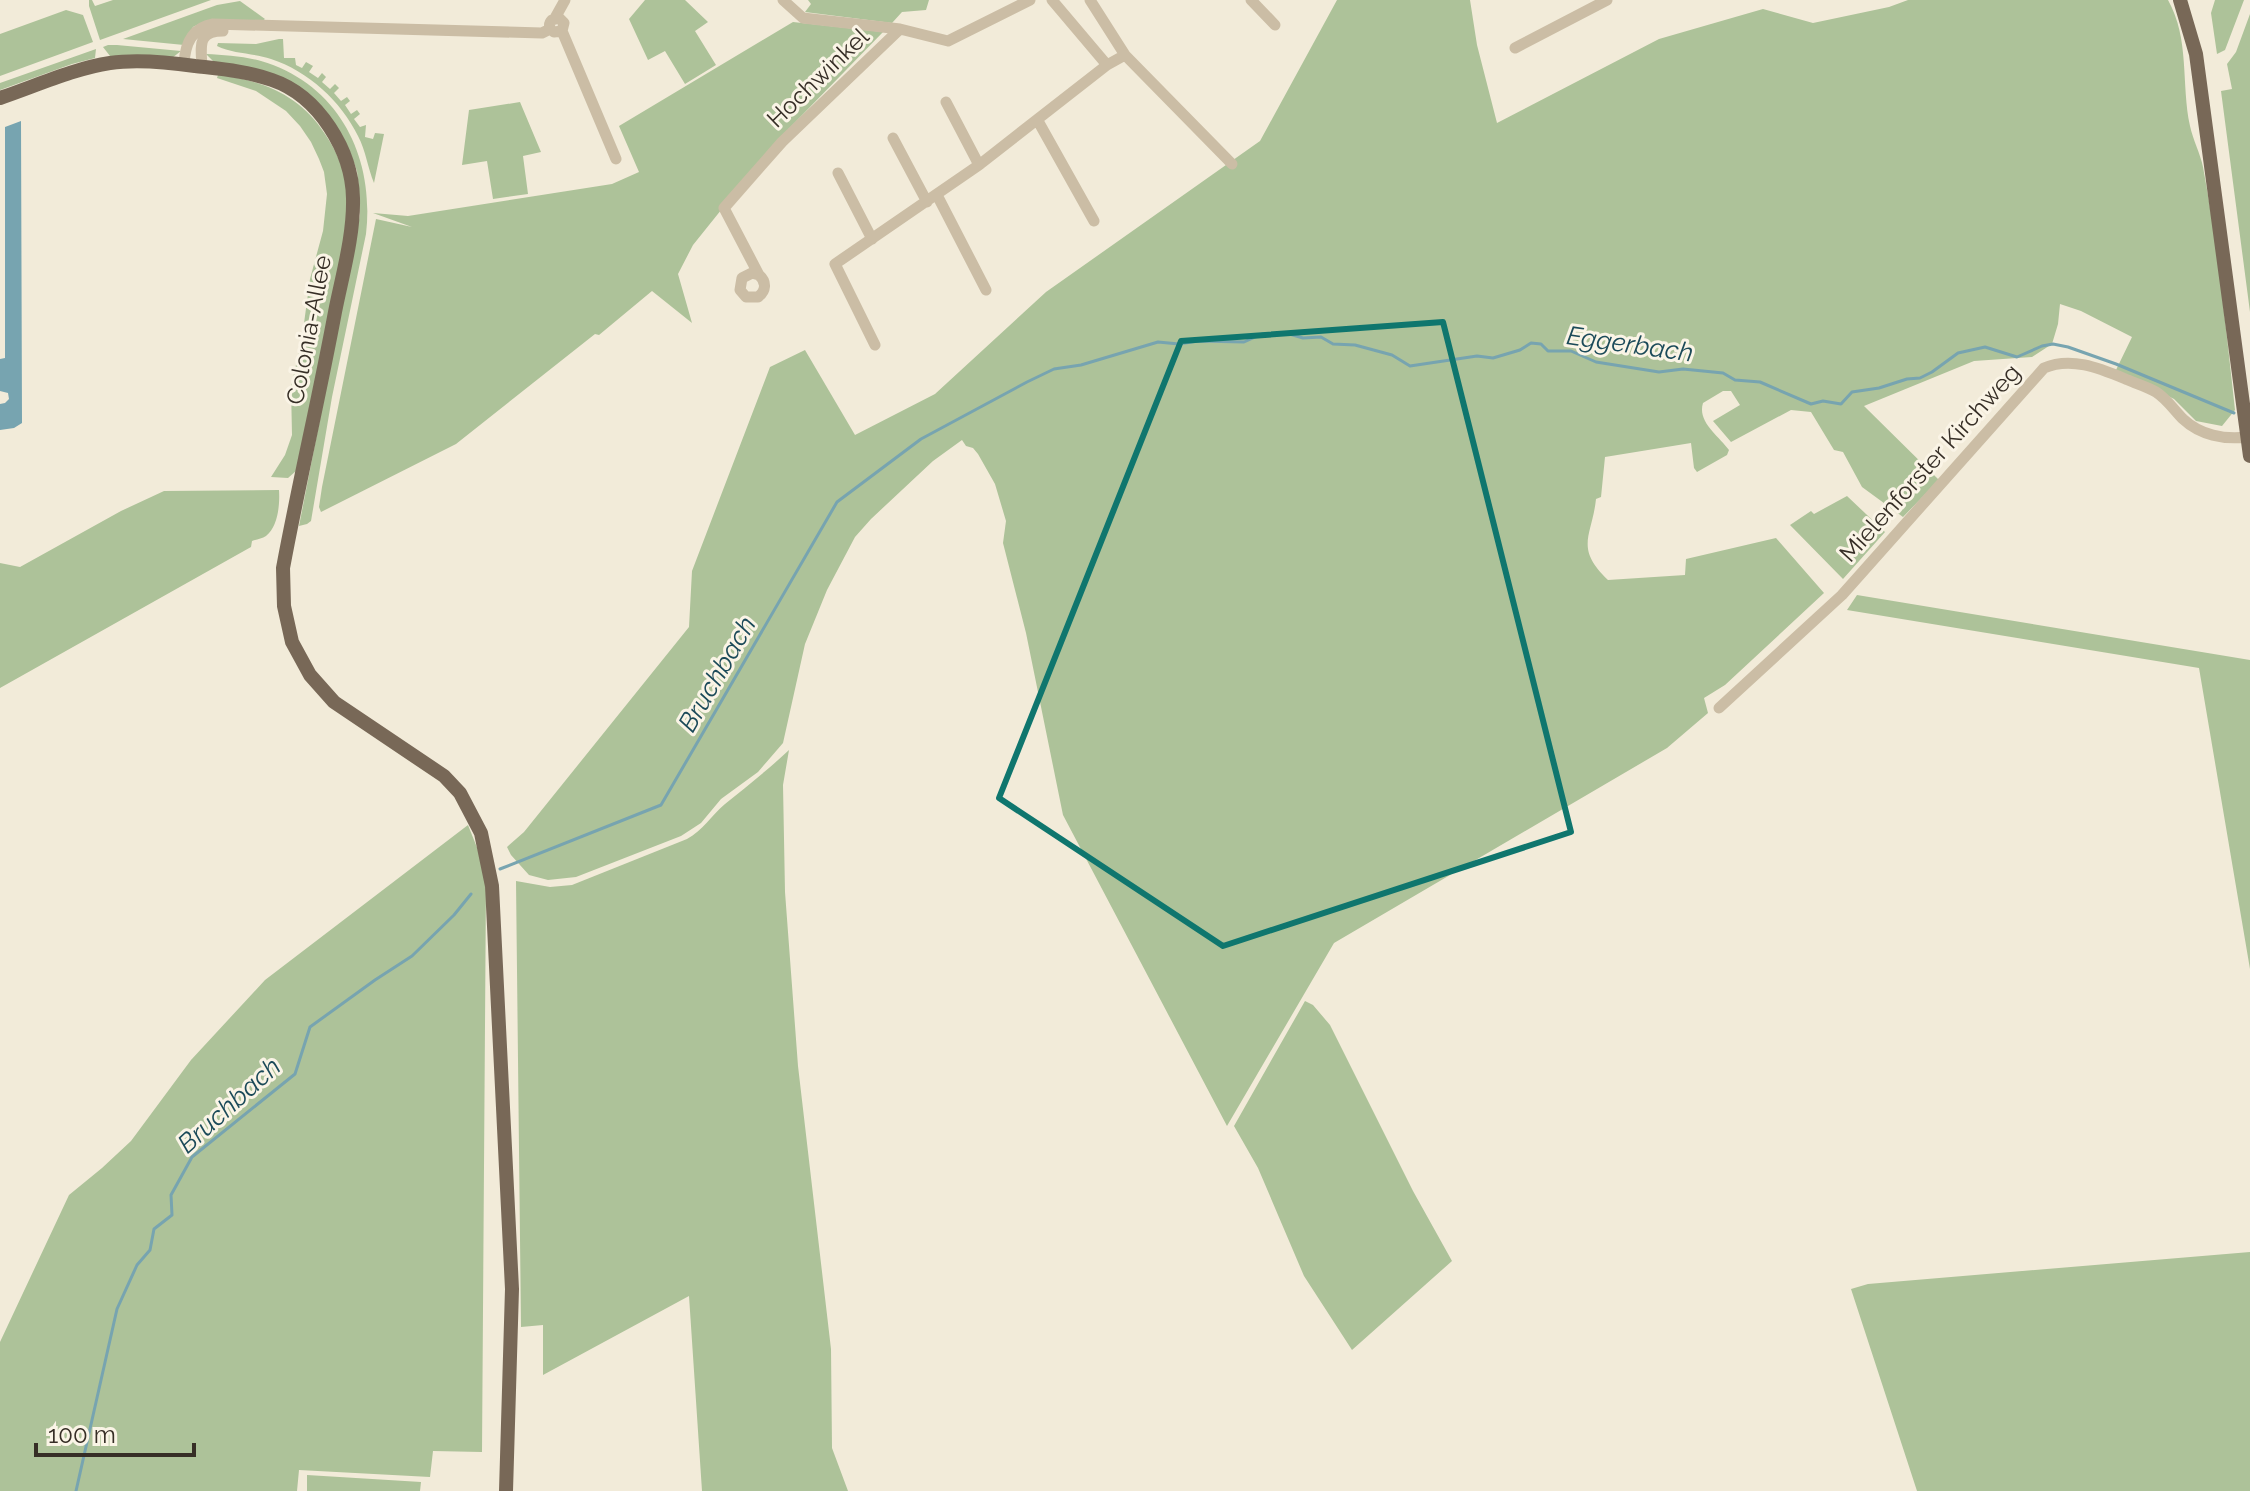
<svg xmlns="http://www.w3.org/2000/svg" width="2250" height="1491" font-family="Raleway,sans-serif">
  <rect width="100%" height="100%" fill="#f2ebd9"/>
  <path fill="#adc299" d="M89,0H92L95,6L113,0H211L100,40L89,6Z
    M645,0H685L708,22L695,31L716,65L685,84L665,51L648,60L629,19Z
    M808,0H929L926,10L902,12L892,23L805,12L811,4Z
    M1337,0H1470L1477,45L1497,123L1659,39L1763,9L1813,23L1889,7L1908,0H2168C2190,39 2181,84 2190,126C2193,140 2200,153 2203,167C2218,247 2226,329 2235,410L2222,426L2196,421L2174,399L2116,370L2132,337L2081,311L2060,304L2058,324L2052,344L2032,357L1974,361L1864,406L1939,480L1903,517L1862,487L1843,452L1834,450L1811,412L1791,410L1731,442L1713,421L1740,405L1731,391H1723L1703,403C1697,422 1719,436 1729,450L1727,455L1697,472L1694,468L1691,443L1605,457L1601,497L1596,499C1592,537 1574,547 1608,580L1685,575L1686,559L1776,538L1824,593L1725,685L1704,698L1708,713L1667,748L1334,943L1227,1126L1063,815L1026,633L1003,543L1006,521L995,484L978,454L973,448L966,446L962,440L933,461L871,519L855,537L827,590L805,644L783,743L758,772L721,799L701,823L681,836L576,877L548,880L529,875L511,855L507,847L524,832L689,627L692,571L770,367L805,350L855,435L935,394L1046,292L1260,141Z
    M2215,0H2244L2225,50L2217,54L2211,13Z
    M240,1L265,19L261,22L201,23L193,27L184,45L123,39L217,5Z
    M66,10L83,15L93,42L0,76V34Z
    M2250,14V312L2221,91L2232,89L2227,64L2236,52Z
    M793,22L883,32L774,144L693,245L678,274L692,323L652,291L599,335L595,334L456,444L321,512L319,507L322,487L376,219L412,227L373,213L408,216L612,184L639,172L619,126Z
    M279,39H283L284,58H295L296,65L302,68L306,62L313,66L309,72L318,78L322,73L326,77L322,82L330,89L335,84L339,88L334,93L341,101L347,97L350,101L345,105L351,114L357,110L360,114L354,119L360,127L366,125L365,137L373,139L375,133L384,134L374,183C368,169 366,151 358,136C341,101 308,71 271,59C254,53 233,54 217,46L218,43L256,44Z
    M108,45H117L181,51L172,58L110,56L103,47Z
    M96,49L95,58L72,64L0,90V83Z
    M206,54C224,55 243,56 261,61C339,84 375,157 366,234L332,397L311,521L307,524L299,526L360,215L359,189L357,171L350,152L343,137L319,104L214,62Z
    M218,75C262,80 300,95 325,134C336,150 345,170 347,190C351,227 336,279 328,316C318,367 307,419 296,471L288,478L271,477L285,455L292,435L291,387L302,338L310,279L323,231L327,194L324,172L319,159L311,142L300,126L286,111L256,91L217,78Z
    M520,102L541,152L523,156L528,194L493,199L487,161L462,165L469,110Z
    M279,490C280,504 278,527 266,536C262,539 257,539 252,541L251,547L0,688V563L20,567L121,511L164,491Z
    M1847,496L1885,532L1843,579L1790,525L1811,511L1814,514Z
    M1857,595L2250,660V969L2199,668L1847,610Z
    M789,750L783,785L785,892L798,1066L831,1349L832,1448L848,1491H702L689,1296L543,1375V1325L521,1327L516,881L550,887L572,885L687,839C703,830 711,816 725,804C747,786 769,769 789,750Z
    M468,825L478,850L486,883L482,1452L433,1451L430,1477L299,1470L297,1491H0V1342L69,1195L102,1168L131,1141L191,1060L265,980Z
    M1305,1001L1313,1005L1330,1025L1413,1191L1452,1261L1352,1350L1304,1276L1258,1168L1234,1126Z
    M2250,1252V1491H1917L1851,1289L1868,1284Z
    M307,1475L421,1482L420,1491H307Z"/>
  <path fill="#77a4b0" d="M21,121L22,423L14,428L0,430V404L5,403L9,399L8,393L0,391V359L5,358V127Z"/>
  <g fill="none" stroke-linecap="round" stroke-linejoin="round">
    <path stroke="#77a4b0" stroke-width="3" d="M500,869L661,805L837,502L921,439L1027,382L1054,369L1081,365L1158,342L1179,344L1198,341L1244,342L1262,334L1286,333L1303,338L1321,337L1333,344L1355,345L1392,355L1410,366L1477,356L1493,358L1520,350L1531,343L1541,344L1548,351H1571L1596,362L1659,372L1683,369L1723,373L1735,380L1760,382L1811,404L1823,401L1841,404L1852,392L1879,388L1907,379L1920,378L1932,372L1958,353L1985,347L2017,357L2042,346L2053,344L2068,347L2116,364L2234,413
      M76,1491L117,1309L137,1265L150,1250L154,1229L172,1215L171,1195L192,1157L295,1074L310,1027L375,980L412,956L454,915L471,894"/>
    <path stroke="#cbbda5" stroke-width="11" d="M783,0L803,18L900,29L948,41L1030,0
      M1052,0L1107,65
      M1090,0L1125,55L1232,164
      M1251,0L1275,25
      M555,18L565,0
      M562,31L554,32C549,29 548,24 552,20L559,18L564,23L562,31L616,159
      M1515,48L1607,0
      M184,64C185,45 191,28 213,24L542,33L550,29
      M202,67C201,46 197,31 223,31
      M946,102L979,165
      M1038,121L1094,221
      M893,138L927,202
      M838,173L872,239
      M937,195L986,290
      M759,275C767,282 766,291 758,297H746L740,290L742,278L752,273L759,275L724,208L782,142L900,29
      M875,345L835,264L979,165L1107,65L1125,55
      M1719,708L1842,595L2044,368C2072,356 2101,369 2128,380C2137,384 2148,387 2156,392C2167,399 2174,410 2183,419C2200,435 2224,440 2247,437"/>
    <path stroke="#786857" stroke-width="14" d="M2180,0L2196,54L2250,456
      M0,98C33,87 75,68 110,63C137,59 167,62 195,66C221,69 247,71 272,80C319,96 352,151 353,198C354,236 342,276 335,312C319,398 299,482 283,568L284,606L292,642L310,675L334,702L444,776L460,793L481,833L492,886L512,1289L506,1491"/>
  </g>
  <path fill="none" stroke="#0f766e" stroke-width="6" stroke-linejoin="round" d="M1443,322L1571,832L1223,946L999,798L1181,341Z"/>
  <g text-anchor="middle" stroke-width="6" stroke-linejoin="round" paint-order="stroke">
    <g font-size="24" fill="#362e26" stroke="#faf4e6">
      <text transform="translate(818 78) rotate(-44)" y="8">Hochwinkel</text>
      <text transform="translate(309 330) rotate(-79)" y="8">Colonia-Allee</text>
      <text transform="translate(1930 463) rotate(-48)" y="8">Mielenforster Kirchweg</text>
    </g>
    <g font-size="26" font-style="italic" fill="#1b4a59" stroke="#faf4e6">
      <text transform="translate(1630 344) rotate(8)" y="9">Eggerbach</text>
      <text transform="translate(717 674) rotate(-60)" y="9">Bruchbach</text>
      <text transform="translate(229 1105) rotate(-42)" y="9">Bruchbach</text>
    </g>
  </g>
  <path d="M36 1443v12h158v-12" fill="none" stroke="#362e26" stroke-width="4"/>
  <text x="48" y="1443" font-size="24" fill="#362e26" stroke="#faf4e6" stroke-width="6" paint-order="stroke">100 m</text>
</svg>
